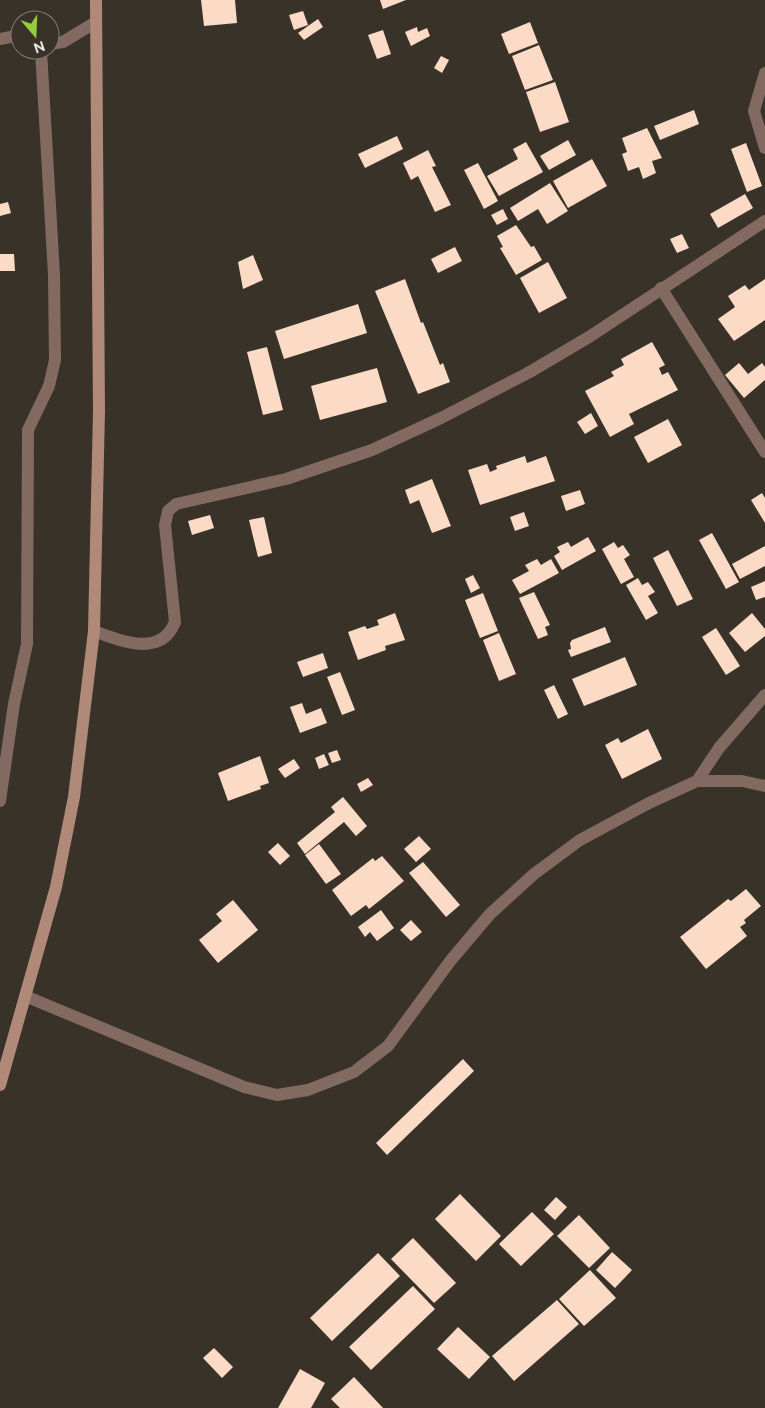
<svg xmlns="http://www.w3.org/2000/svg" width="765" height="1408" font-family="Raleway,sans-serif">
  <rect width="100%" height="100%" fill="#383229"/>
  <path fill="#fcdbc6" d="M201,0H235L237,23L204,26Z
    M380,0H406L383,9Z
    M303,11L308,25L294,30L289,15Z
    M318,19L323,27L304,40L298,33Z
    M530,22L538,43L509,54L501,34Z
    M417,27L418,32L427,28L430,36L411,46L405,32Z
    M383,30L391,54L377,59L368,35Z
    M539,45L553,80L525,90L512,56Z
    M441,56L449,60L442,73L434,68Z
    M555,82L569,122L540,132L526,92Z
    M694,110L699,124L660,140L654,126Z
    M647,128L662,158L652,161L656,173L643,179L639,167L628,171L622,154L627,152L622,138Z
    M397,136L403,149L365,168L358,154Z
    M568,140L576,155L549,170L540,156Z
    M526,142L543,172L499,196L487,176L518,159L513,149Z
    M746,143L762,186L747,192L731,149Z
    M428,150L436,166L432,167L451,205L435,212L418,176L411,180L403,163Z
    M592,159L607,186L568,208L553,181Z
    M478,163L498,201L484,209L464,170Z
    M550,183L568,211L547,224L538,209L518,221L510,208Z
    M745,194L753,208L718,228L710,214Z
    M8,202L11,213L0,216V204Z
    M503,209L508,219L497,225L491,215Z
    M516,225L531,247L534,246L542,260L516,275L500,248L503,247L497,236Z
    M682,234L689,248L677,253L670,239Z
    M455,247L462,261L438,273L431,259Z
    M0,254H14L15,271H0Z
    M253,255L263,280L243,289L238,262Z
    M548,262L567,298L539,313L520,278Z
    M405,279L421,323L423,322L440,365L443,363L450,382L418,394L375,291Z
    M765,279V320L734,341L718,319L735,307L728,296L745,285L749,290Z
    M358,304L367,333L284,359L275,331Z
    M652,342L665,365L659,368L662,375L668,372L678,390L629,414L634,424L610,437L585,391L614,376L611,372L624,365L621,359Z
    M267,347L283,410L263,415L247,352Z
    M739,363L748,374L762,363L765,367V380L744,398L725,375Z
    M377,368L387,402L320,420L311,386Z
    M591,413L598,426L585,434L577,422Z
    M668,419L682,445L648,463L634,437Z
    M525,456L527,463L546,456L555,481L480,505L468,470L487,464L490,472L497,469L496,466Z
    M432,479L451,526L432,533L419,500L410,504L405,490Z
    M580,490L585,504L566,511L561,496Z
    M762,493L765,498V523L751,500Z
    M524,512L529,526L515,531L510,517Z
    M210,515L214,528L192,535L188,521Z
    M264,517L272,553L258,557L249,520Z
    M712,533L739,582L726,589L699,540Z
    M588,537L596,551L562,570L554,556L560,552L557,547L568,542L571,547Z
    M614,542L618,548L623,545L630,555L624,559L634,577L621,584L602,549Z
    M765,546V566L740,579L732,564Z
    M668,550L693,599L677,606L653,558Z
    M537,559L541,565L551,559L559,573L520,594L512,580L529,571L525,565Z
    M473,575L480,588L471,593L465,579Z
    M638,578L642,585L648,582L655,592L648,596L658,613L646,620L626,585Z
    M765,581V597L756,600L751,587Z
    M534,592L550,625L545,627L548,635L538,639L519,598Z
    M483,593L498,631L480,638L465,600Z
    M395,613L405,640L385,646L386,650L358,660L348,632L365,626L367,629L379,625L377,620Z
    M752,613L765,629V636L745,652L729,633Z
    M605,627L611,642L571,657L568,650L571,649L570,643L572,640Z
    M716,628L740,666L726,675L702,637Z
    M499,633L516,674L499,681L483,640Z
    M323,653L328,668L303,677L297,662Z
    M625,657L637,685L584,706L572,679Z
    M340,672L355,710L342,715L327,677Z
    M554,685L568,714L558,719L544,690Z
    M302,703L306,714L321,708L327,723L300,733L290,707Z
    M648,729L662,759L622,779L605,745L618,738L621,743Z
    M337,750L341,760L332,763L328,753Z
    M324,754L329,765L319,769L315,758Z
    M260,756L269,783L260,786L261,789L228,801L218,773Z
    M294,759L300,768L285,778L278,769Z
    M368,778L373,785L361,792L357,784Z
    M343,797L367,826L356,836L344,822L305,854L297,843L335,812L331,807Z
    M419,836L431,849L416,862L404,849Z
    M278,843L290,856L280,865L268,852Z
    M319,844L341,874L326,884L305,855Z
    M382,856L404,881L369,909L366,905L351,916L332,890L373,858L375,861Z
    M423,862L460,905L446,917L409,873Z
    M746,889L761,906L744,920L746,923L740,927L747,936L706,969L680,937L728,899L731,901Z
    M233,900L258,930L218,963L199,940L222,921L216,914Z
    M381,910L394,928L377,941L370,932L365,937L358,927Z
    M411,920L422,932L411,941L400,930Z
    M463,1059L474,1071L387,1155L376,1143Z
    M460,1194L501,1236L476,1261L435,1219Z
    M556,1197L567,1207L555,1220L544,1210Z
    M532,1212L554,1234L521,1266L499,1244Z
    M579,1215L610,1248L589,1268L557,1236Z
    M413,1238L456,1283L434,1303L391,1259Z
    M612,1252L632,1270L615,1288L596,1270Z
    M378,1253L400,1276L332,1341L310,1318Z
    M590,1270L616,1298L584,1326L559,1299Z
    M413,1286L435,1309L371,1370L349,1347Z
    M557,1300L579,1324L514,1381L492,1356Z
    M458,1327L490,1357L469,1379L437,1349Z
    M214,1348L233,1367L222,1378L203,1358Z
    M300,1369L325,1383L311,1408H278Z
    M354,1377L383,1408H340L331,1399Z"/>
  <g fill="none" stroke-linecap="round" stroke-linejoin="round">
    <path stroke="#836a60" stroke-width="12" d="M0,39L20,35
      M50,44L63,42L96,22
      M765,73L754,111L765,148
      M661,288L765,452
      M94,631C120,641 161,658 175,622L165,525L168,511L176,504L286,479L372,450L441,418L528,373L589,337L765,221
      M697,781L719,748L765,695
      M0,801L14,704L27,644L28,430L49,386L55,360L54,275L41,50
      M25,996L244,1087L277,1095L308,1090L354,1072L388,1046L451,960L490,914L534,874L580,840L649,803L697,781H742L765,786"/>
    <path stroke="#b08978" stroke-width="12" d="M0,1085L56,887L74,797L94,631L99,411L96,0"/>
  </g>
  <g transform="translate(35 35) rotate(161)"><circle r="24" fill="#383229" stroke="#807a73"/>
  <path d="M0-4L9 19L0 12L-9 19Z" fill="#94cc3c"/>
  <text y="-8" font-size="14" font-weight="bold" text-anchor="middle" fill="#ebe7e2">N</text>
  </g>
</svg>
